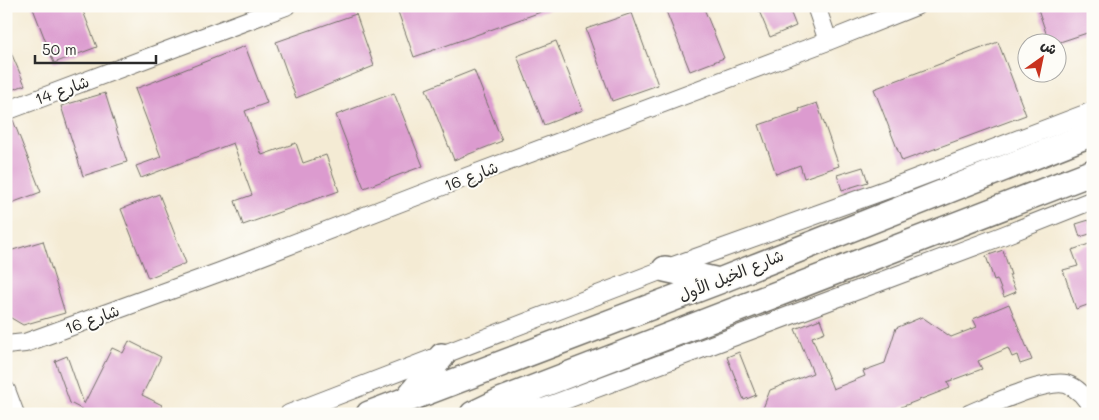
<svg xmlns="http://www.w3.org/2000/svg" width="1099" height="420" font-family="Mali,'Playpen Sans Arabic',sans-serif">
  <rect width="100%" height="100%" fill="#fdfcf7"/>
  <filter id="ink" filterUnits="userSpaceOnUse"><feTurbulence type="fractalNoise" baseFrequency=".02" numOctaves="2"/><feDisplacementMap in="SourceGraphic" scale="10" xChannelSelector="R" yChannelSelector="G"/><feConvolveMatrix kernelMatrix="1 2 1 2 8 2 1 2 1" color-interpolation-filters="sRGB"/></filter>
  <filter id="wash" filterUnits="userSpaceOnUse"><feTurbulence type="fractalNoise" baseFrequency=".0096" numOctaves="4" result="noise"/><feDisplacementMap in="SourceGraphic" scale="20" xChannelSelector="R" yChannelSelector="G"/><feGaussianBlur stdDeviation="1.12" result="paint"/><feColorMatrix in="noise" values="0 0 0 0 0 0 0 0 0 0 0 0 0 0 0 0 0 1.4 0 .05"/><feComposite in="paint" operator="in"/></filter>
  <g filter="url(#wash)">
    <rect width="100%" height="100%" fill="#f4ebd4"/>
    <g id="blocks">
      <path fill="#dc9bcf" d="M32,6H81L97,47L54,63Z
        M396,6H552V8L414,57Z
        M664,6H703L724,58L690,71Z
        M757,6H788L796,26L770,37Z
        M1037,6H1093V31L1060,42H1049Z
        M632,13L658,85L612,101L586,29Z
        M356,14L374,66L296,98L276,42Z
        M6,41L25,85L6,92Z
        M556,41L583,110L544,125L517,56Z
        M998,42L1026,115L902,161L874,89Z
        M245,46L267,103L245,111L262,155L296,143L303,163L326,155L339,191L243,225L235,201L252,195L233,143L141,178L136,166L161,157L135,89Z
        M474,70L502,141L454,160L426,89Z
        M105,93L127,162L83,176L61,106Z
        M394,93L423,166L364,188L336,115Z
        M817,103L839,166L804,178L800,165L776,174L759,125L800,111L799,109Z
        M13,120L41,192L6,205V121Z
        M863,167L868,182L842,190L837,175Z
        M159,194L186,263L148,278L121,209Z
        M1089,220L1093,233L1080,237L1076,224Z
        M43,241L65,313L23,325L6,315V252Z
        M1089,244L1093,255V303L1076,309L1063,270L1078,266L1072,250Z
        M1003,250L1011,275H1009L1016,292L1004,297L997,279L994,280L986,256Z
        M1009,304L1032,360L1020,364L1017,355L1012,357L1008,348L978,361L982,369L947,382L950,388L901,407L902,410L891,414H768L762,411L770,390L813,373L795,329L820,319L825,332L812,337L833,389L865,376L863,371L885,363L896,328L922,317L951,337L977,327L973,319Z
        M129,341L161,357L142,395L162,405L158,414H91L70,403L55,361L67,356L84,404L112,348L123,353Z
        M739,352L756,395L744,400L727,357Z"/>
    </g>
  </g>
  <g filter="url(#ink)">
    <use href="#blocks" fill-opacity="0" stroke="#716e66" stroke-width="1"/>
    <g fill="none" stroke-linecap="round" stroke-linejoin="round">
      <defs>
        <path id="minor" d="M816,6L828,41
          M6,111L286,6
          M6,345L25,343L220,272L440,187L828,41L916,6
          M6,390L15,414
          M500,401C516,408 529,410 546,407L1002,236L1093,200
          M289,414L665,269L888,189L1093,111
          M969,414C991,405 1045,379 1066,384C1079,388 1087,399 1093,410"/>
        <path id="secondary" d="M665,269L719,281
          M407,399L442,356
          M369,414L719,281L1093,133
          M473,414L500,401L1093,172"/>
      </defs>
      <use href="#minor" stroke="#716e66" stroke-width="20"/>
      <use href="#secondary" stroke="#716e66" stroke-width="28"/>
      <use href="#minor" stroke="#fff" stroke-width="18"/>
      <use href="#secondary" stroke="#fff" stroke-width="25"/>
    </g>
  </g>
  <g text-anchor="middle" stroke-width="4" stroke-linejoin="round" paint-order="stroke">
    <g font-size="16" fill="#2b2b2b" stroke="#fdfcf7">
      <text transform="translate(62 90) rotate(-20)" y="6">شارع 14</text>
      <text transform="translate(471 176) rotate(-21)" y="6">شارع 16</text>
      <text transform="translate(731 275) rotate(-22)" y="6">شارع الخيل الأول</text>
      <text transform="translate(92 319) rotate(-20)" y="6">شارع 16</text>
    </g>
  </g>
  <rect width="1099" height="420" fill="none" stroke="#fdfcf7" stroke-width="25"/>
  <g transform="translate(1042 58) rotate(33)"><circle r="24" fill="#fdfcf7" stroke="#a9a8a5"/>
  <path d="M0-4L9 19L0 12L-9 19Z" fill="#c8321e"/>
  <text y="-8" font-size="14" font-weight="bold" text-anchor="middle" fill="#2b2b2b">ش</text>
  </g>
  <path d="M35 55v8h121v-8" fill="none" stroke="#2b2b2b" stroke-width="2.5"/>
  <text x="42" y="55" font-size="15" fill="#2b2b2b" stroke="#fdfcf7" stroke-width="4" paint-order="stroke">50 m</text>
</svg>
